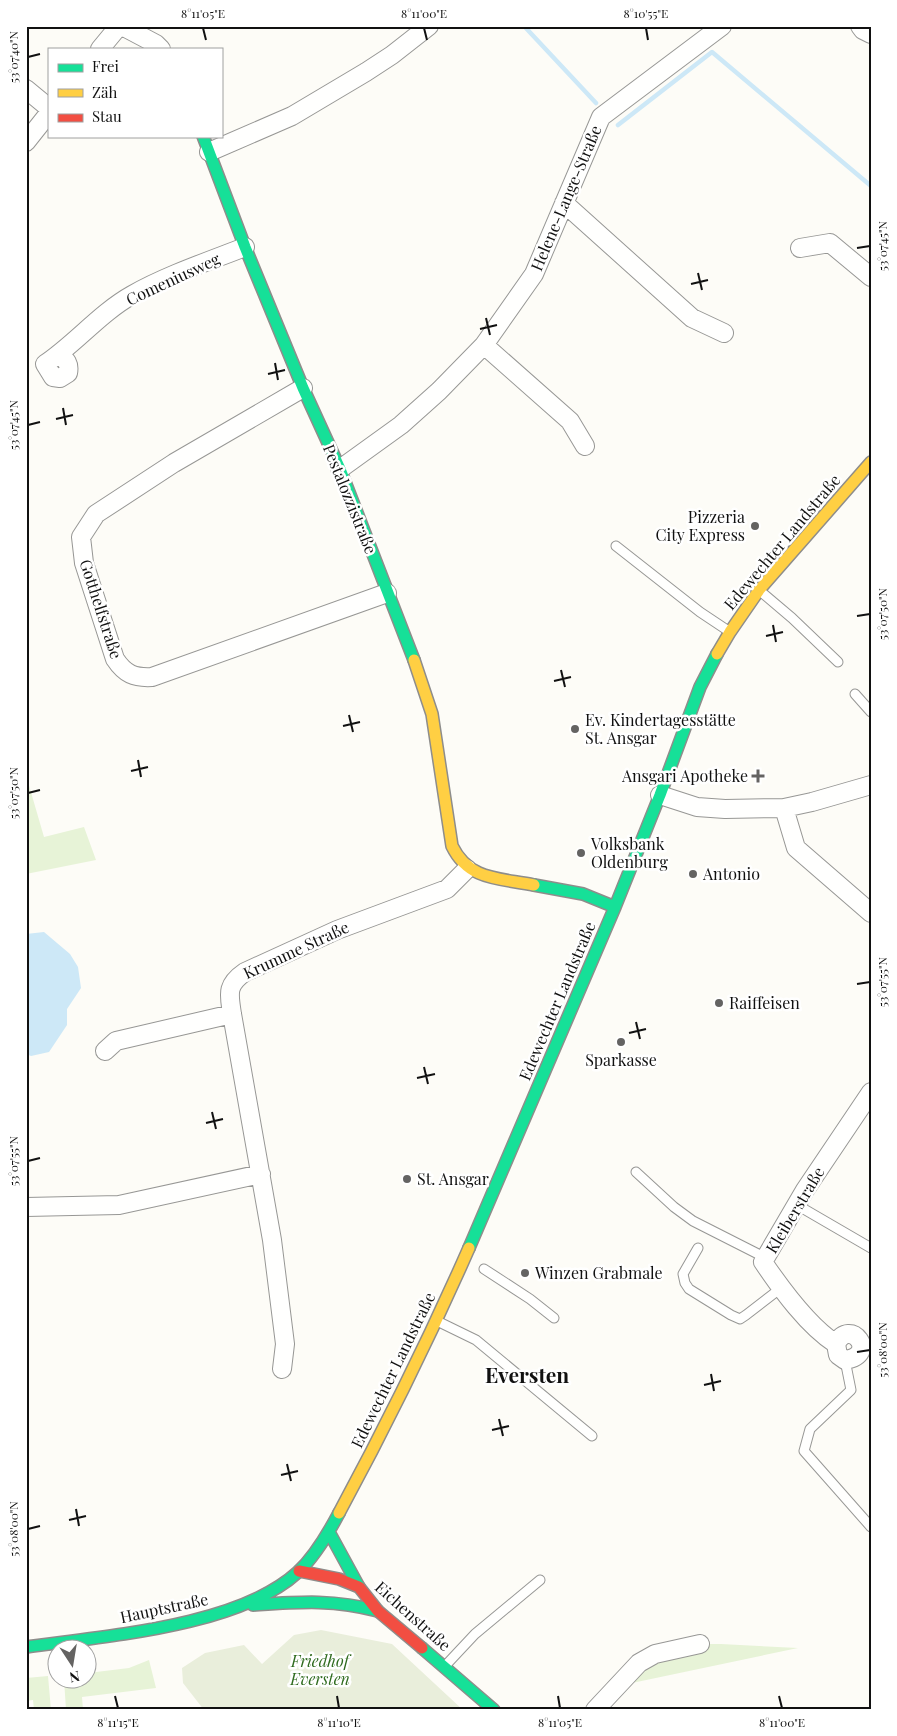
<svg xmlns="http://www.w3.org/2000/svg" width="897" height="1736" font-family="'Playfair Display',serif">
  <rect width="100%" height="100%" fill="#fdfcf7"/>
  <path fill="#e7f3d7" d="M26,775L44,837L84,827L96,860L26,874Z
    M700,1644H721L798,1648L632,1683L639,1663Z
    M149,1660L156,1688L82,1697L83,1710H66L64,1679L88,1678V1673L129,1668Z
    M48,1676L51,1710H34L33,1700L26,1701V1678Z"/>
  <path fill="#e9eedb" d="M321,1630L392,1644L463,1710H204L183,1683L182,1668L205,1653L244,1645L262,1664L294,1635Z"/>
  <path fill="#cde8f7" d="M44,932L70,954L78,967L81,988L67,1009V1025L49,1052L31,1056L26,1054V934Z"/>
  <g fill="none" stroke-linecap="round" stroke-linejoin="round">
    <path stroke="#cde8f7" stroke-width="4.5" d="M524,26L596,103
      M618,125L712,52L871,186"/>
    <defs>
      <path id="lane" d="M616,546L700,612L730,632
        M759,590L792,618L838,662
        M855,694L871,712
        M636,1172L674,1207L693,1221L766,1258
        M797,1205L871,1248
        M698,1248L683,1274L685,1283L689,1289L731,1315L740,1319L746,1315L781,1288
        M484,1269L530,1299L554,1318
        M437,1321L476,1340L592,1436
        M845,1360L851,1390L810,1429L804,1451L871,1527
        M445,1666L475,1634L540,1580"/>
      <path id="street" d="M122,26L156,44L161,49
        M860,26L863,30L871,34
        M100,49L119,26
        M26,89L49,108
        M26,142L49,113
        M209,152L292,116L366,72L392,55L429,26
        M564,203L692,318L724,333
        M800,248L830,243L871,277
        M484,345L570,421L585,446
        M59,354C66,360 70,363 68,373L60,378L53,377L45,364C75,344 100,313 132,295C165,276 209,261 245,247
        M303,388L174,463L96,514L81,537L84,563L115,659C125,674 134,678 152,677L387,593
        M340,469L401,425L439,391L484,345L534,274L601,117L722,26
        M660,795L697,807L725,809L784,808L812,802L871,785
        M784,808L796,848L871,913
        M105,1051L116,1041L232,1014
        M26,1207L119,1205L261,1174
        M836,1344C850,1316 880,1355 845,1360L838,1355L836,1344C808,1326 782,1290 763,1262L805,1190L871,1092
        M282,1369L285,1344L272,1240L232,1014C229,994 226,985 245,972L337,930L447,889L467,869
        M595,1710L639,1663L655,1654L700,1644"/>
      <path id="fast" d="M203,136L245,247L303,388L340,469L414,660
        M534,885L583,894L615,907
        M469,1248L615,907L660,795L700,687L717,654
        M329,1532L359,1587
        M253,1605C299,1602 333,1599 378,1611
        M26,1647C104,1636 238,1627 298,1572C313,1558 329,1532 339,1513
        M422,1648L494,1710"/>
      <path id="slow" d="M717,654L730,632L759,590L871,462
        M414,660L432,714L452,846C469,881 500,878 534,885
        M339,1513C386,1426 429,1339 469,1248"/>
      <path id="jam" d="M299,1571L339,1579L359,1587L378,1611L422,1648"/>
    </defs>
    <use href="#lane" stroke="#979795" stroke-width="11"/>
    <use href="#street" stroke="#979795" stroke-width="20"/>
    <use href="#fast" stroke="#8e8d8b" stroke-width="14"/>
    <use href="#slow" stroke="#8e8d8b" stroke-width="14"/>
    <use href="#jam" stroke="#8e8d8b" stroke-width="14"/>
    <use href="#lane" stroke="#fffffe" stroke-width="9"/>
    <use href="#street" stroke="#fffffe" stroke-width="18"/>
    <use href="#fast" stroke="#16e098" stroke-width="11"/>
    <use href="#slow" stroke="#ffcf43" stroke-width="11"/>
    <use href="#jam" stroke="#f24e42" stroke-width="11"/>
  </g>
  <path fill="none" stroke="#111" stroke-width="2" d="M203,28L206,40M424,28L427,40M646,28L648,40M28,57L40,54M857,248L870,246M698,273L702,290M691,284L708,280M486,318L490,335M480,329L497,325M275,363L278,380M268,374L285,370M63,408L66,425M56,419L73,415M28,425L40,422M857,616L870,614M773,625L776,642M766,636L783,632M561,670L565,687M554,681L571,677M349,715L353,732M343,726L360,722M138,760L141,777M131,771L148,767M28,793L40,790M857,984L870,982M636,1022L640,1039M629,1033L646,1029M424,1067L428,1084M417,1078L435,1074M212,1112L216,1129M206,1123L223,1119M28,1161L40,1158M857,1352L870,1350M711,1374L714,1391M704,1385L721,1381M499,1419L503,1436M492,1430L509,1426M287,1464L291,1481M281,1475L298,1471M76,1509L79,1526M69,1520L86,1516M28,1529L40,1526M115,1696L118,1708M337,1696L339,1708M558,1696L560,1708M779,1696L782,1708"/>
  <g fill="#646362" stroke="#fff" stroke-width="2">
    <circle cx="755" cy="526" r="5"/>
    <circle cx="575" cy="729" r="5"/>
    <path d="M755.5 768.5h5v5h5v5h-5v5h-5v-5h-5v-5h5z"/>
    <circle cx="581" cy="853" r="5"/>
    <circle cx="693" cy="874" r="5"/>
    <circle cx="719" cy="1003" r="5"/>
    <circle cx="621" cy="1042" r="5"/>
    <circle cx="407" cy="1179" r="5"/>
    <circle cx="525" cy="1273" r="5"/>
  </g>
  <g text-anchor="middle" stroke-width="5" stroke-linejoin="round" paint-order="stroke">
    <g font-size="16" fill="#111" stroke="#fff">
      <text transform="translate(566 198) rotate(-67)" y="6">Helene-Lange-Straße</text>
      <text transform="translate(173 279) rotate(-25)" y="6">Comeniusweg</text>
      <text transform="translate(350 499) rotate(68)" y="6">Pestalozzistraße</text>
      <text transform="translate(782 542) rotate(-50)" y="6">Edewechter Landstraße</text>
      <text transform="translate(101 609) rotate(72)" y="6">Gotthelfstraße</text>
      <text transform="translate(296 950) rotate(-25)" y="6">Krumme Straße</text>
      <text transform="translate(557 1001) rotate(-67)" y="6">Edewechter Landstraße</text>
      <text transform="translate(795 1210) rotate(-59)" y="6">Kleiberstraße</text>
      <text transform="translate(393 1370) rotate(-64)" y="6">Edewechter Landstraße</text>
      <text transform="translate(164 1608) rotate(-12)" y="6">Hauptstraße</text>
      <text transform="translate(413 1616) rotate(42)" y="6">Eichenstraße</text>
    </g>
    <g font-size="16" fill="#111" stroke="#fff" text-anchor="start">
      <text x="745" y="523" text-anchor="end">Pizzeria<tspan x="745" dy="18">City Express</tspan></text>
      <text x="585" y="726">Ev. Kindertagesstätte<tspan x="585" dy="18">St. Ansgar</tspan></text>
      <text x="748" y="782" text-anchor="end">Ansgari Apotheke</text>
      <text x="591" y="850">Volksbank<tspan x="591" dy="18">Oldenburg</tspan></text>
      <text x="703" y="880">Antonio</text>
      <text x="729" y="1009">Raiffeisen</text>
      <text x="621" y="1066" text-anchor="middle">Sparkasse</text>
      <text x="417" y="1185">St. Ansgar</text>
      <text x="535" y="1279">Winzen Grabmale</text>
    </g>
    <g font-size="16" font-style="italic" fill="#2f6b1f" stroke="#fff">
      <text x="320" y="1667">Friedhof<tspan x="320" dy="18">Eversten</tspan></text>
    </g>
    <g font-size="21" font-weight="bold" fill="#111" stroke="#fff">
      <text x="527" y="1383">Eversten</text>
    </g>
  </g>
  <rect width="897" height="1736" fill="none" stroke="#ffffff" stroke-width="55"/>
  <rect x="48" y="48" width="175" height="90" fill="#ffffff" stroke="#a0a0a0"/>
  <rect x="58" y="64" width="25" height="8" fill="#16e098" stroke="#a0a0a0"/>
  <text x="92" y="72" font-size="15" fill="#111111">Frei</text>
  <rect x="58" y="89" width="25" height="8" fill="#ffcf43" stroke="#a0a0a0"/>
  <text x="92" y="98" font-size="15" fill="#111111">Zäh</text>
  <rect x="58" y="114" width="25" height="8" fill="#f24e42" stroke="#a0a0a0"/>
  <text x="92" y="122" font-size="15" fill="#111111">Stau</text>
  <g transform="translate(72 1664) rotate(168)"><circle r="24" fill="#ffffff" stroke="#a0a0a0"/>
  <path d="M0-4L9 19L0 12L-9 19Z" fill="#646362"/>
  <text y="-8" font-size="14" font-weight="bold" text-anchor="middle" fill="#111111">N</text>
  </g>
  <rect x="28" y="28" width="842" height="1680" fill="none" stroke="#111" stroke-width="2"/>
  <g font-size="12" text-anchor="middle" fill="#111">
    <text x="203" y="18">8°11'05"E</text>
    <text x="424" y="18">8°11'00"E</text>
    <text x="646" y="18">8°10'55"E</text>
    <text transform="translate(14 57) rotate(-90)" y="4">53°07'40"N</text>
    <text transform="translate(883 246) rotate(-90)" y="4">53°07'45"N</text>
    <text transform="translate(14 425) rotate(-90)" y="4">53°07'45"N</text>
    <text transform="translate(883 614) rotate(-90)" y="4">53°07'50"N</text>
    <text transform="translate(14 793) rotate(-90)" y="4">53°07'50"N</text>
    <text transform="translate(883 982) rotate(-90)" y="4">53°07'55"N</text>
    <text transform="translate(14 1161) rotate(-90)" y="4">53°07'55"N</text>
    <text transform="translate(883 1350) rotate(-90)" y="4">53°08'00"N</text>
    <text transform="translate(14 1529) rotate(-90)" y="4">53°08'00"N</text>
    <text x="118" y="1727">8°11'15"E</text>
    <text x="339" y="1727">8°11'10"E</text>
    <text x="560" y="1727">8°11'05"E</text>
    <text x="782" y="1727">8°11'00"E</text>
  </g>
</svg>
